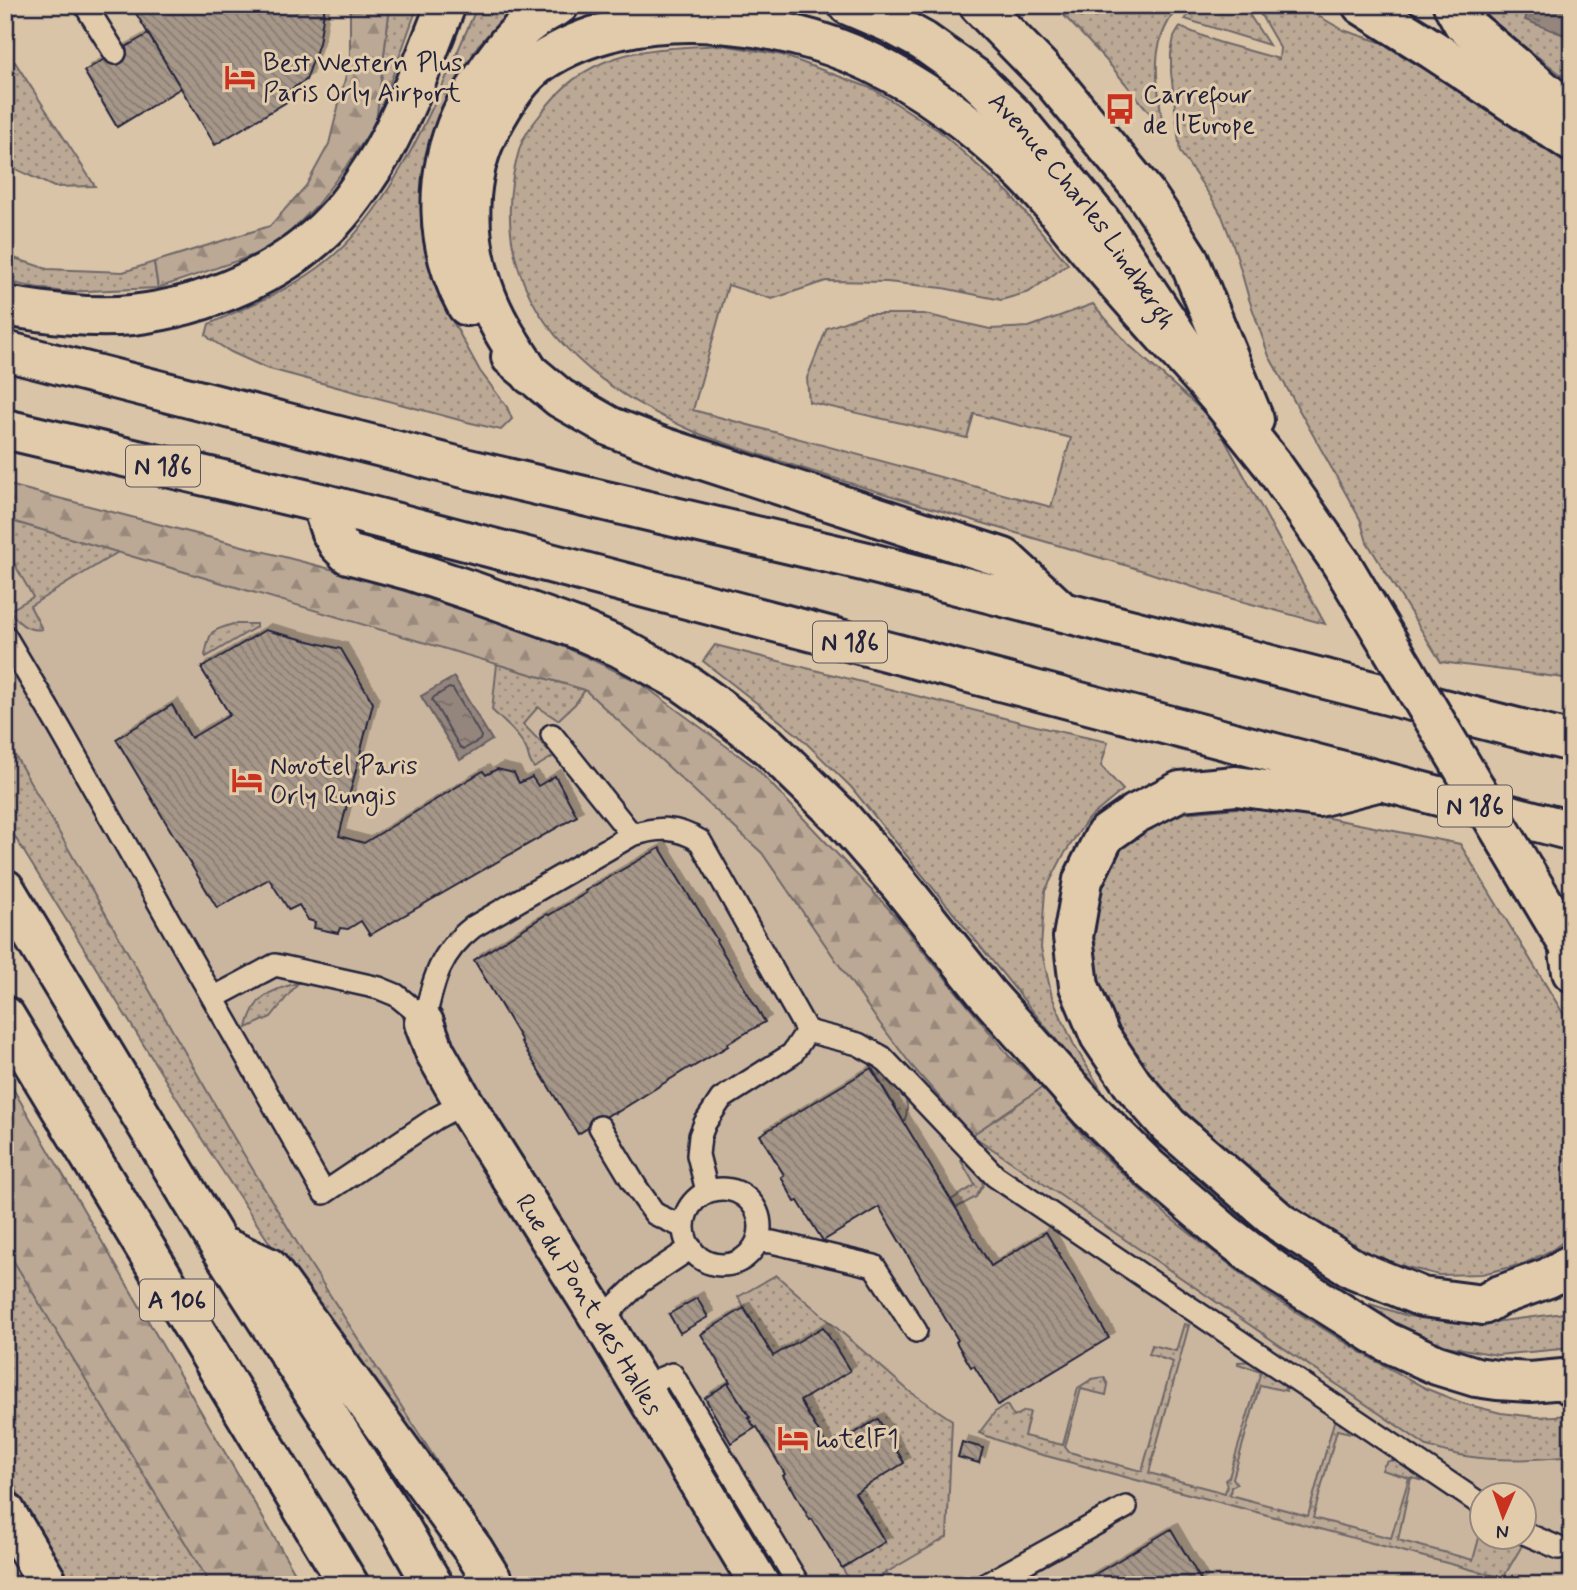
<svg xmlns="http://www.w3.org/2000/svg" width="1577" height="1590" font-family="Mynerve,sans-serif">
  <defs>
    <pattern id="grass-dots" width="8" height="8" patternUnits="userSpaceOnUse" patternTransform="scale(1.75)"><rect width="8" height="8" fill="#bba995"/><path d="M2 2h.1M6 6h.1" fill="none" stroke="#98897b" stroke-width="1.8" stroke-linecap="round"/></pattern>
    <pattern id="forest-firs" width="22" height="20" patternUnits="userSpaceOnUse" patternTransform="scale(1.75)"><rect width="22" height="20" fill="#bba995"/><path d="M5 1l3.5 6h-7zM16 11l3.5 6h-7z" fill="#98897b"/></pattern>
    <pattern id="water-ripples" width="26" height="14" patternUnits="userSpaceOnUse" patternTransform="scale(1.75)"><rect width="26" height="14" fill="#94867d"/><path d="M2 4q2-2 4 0t4 0M15 11q2-2 4 0t4 0" fill="none" stroke="#786d68"/></pattern>
    <pattern id="building-back-hatch" width="6" height="6" patternUnits="userSpaceOnUse" patternTransform="scale(1.75)"><rect width="6" height="6" fill="#a69789"/><path d="M-1 5l2 2M0 0l6 6M5-1l2 2" fill="none" stroke="#877b71"/></pattern>
    <filter id="shadow"><feDropShadow dx="6" dy="-6" stdDeviation="0" flood-color="#0004"/></filter>
  </defs>
  <rect width="100%" height="100%" fill="#d9c4a7"/>
  <filter id="ink" filterUnits="userSpaceOnUse"><feTurbulence type="fractalNoise" baseFrequency=".0143" numOctaves="2"/><feDisplacementMap in="SourceGraphic" scale="14" xChannelSelector="R" yChannelSelector="G"/><feConvolveMatrix kernelMatrix="1 2 1 2 8 2 1 2 1" color-interpolation-filters="sRGB"/></filter>
  <g filter="url(#ink)">
    <path fill="#cab69e" fill-rule="evenodd" d="M5,519L585,690L762,853L875,1017L912,1066L972,1135L1464,1456L1499,1460L1529,1461L1572,1456V1585H505L234,1138L5,738ZM1482,1496H1524V1538H1482Z"/>
    <path fill="url(#grass-dots)" stroke="#6e6668" stroke-width="2" d="M390,5H418L376,122Z
      M478,5H523L516,9L478,45L441,116L426,170L421,228L440,298L480,371L507,407L512,419L501,430L467,422L266,368L231,352L210,339L206,335L209,324C247,307 285,292 318,268C395,213 440,89 478,5Z
      M1054,5H1180C1146,45 1158,81 1163,129L1106,60Z
      M1197,5H1243L1269,45L1185,19Z
      M1255,5H1306L1322,18L1343,30L1380,42L1444,81L1572,168V679L1441,662L1367,542L1360,519L1269,356L1249,299L1236,253L1222,216L1211,197L1180,152L1171,72V53L1174,37L1180,27L1218,42L1279,59L1280,48Z
      M1480,5H1572V83L1490,20Z
      M722,45L782,55L873,89L938,130L1010,194L1068,264L1029,292L1001,300L943,288L887,282L826,281L772,299L728,285L693,410L1051,507L1071,438L974,414L967,438L809,402L807,378L827,328L867,314H924L990,329L1029,327L1093,304L1128,344L1215,422L1325,624C1292,615 1259,606 1226,597C1193,588 1161,576 1128,566C1055,544 981,523 908,501C857,485 806,470 755,453C735,446 714,440 695,432C659,416 620,395 590,370C521,312 493,235 520,147C524,135 532,125 540,115C587,48 647,49 722,45Z
      M15,62L95,186L54,187L5,164V68Z
      M5,255L47,269L123,272L154,262L158,288L63,292L5,282Z
      M5,519L118,552L30,606L42,629C27,632 17,622 10,610L33,597L5,547Z
      M233,624H256V627L206,657L205,655C211,630 208,632 233,624Z
      M715,645L1048,729L1108,742L1101,766L1123,790L1087,820L1063,856L1045,891L1041,948L1052,997L1074,1045L1114,1111L851,787L799,736L703,661Z
      M497,664L585,690L575,704L558,720L538,707L523,724L554,756L534,768C528,759 530,760 527,751C522,737 503,721 492,710Z
      M5,738L234,1138L305,1256L516,1585H504L356,1375L210,1152L5,821Z
      M1238,808L1292,812L1323,817L1460,844L1572,1028V1235L1552,1250L1523,1264L1482,1274L1439,1275L1387,1262L1348,1244L1322,1228L1269,1191L1236,1163L1166,1097L1120,1038L1098,989L1089,926L1107,865L1128,841L1165,819L1184,813Z
      M298,983L271,1017L247,1028C253,997 270,990 298,983Z
      M868,1061L873,1062C891,1081 916,1095 904,1122Z
      M1043,1087L1085,1138L1169,1217L1266,1293L1372,1359L1427,1389L1465,1404L1501,1413L1537,1417L1572,1415V1456C1536,1460 1501,1462 1465,1456C1452,1454 1439,1450 1427,1446L972,1135Z
      M962,1158L980,1172L983,1185L976,1197L956,1208L951,1200L975,1185L961,1161Z
      M5,1245L211,1585H73L5,1471Z
      M776,1275L909,1391L952,1420L947,1537L865,1585H853L842,1568L885,1542L855,1493L904,1462L878,1420L829,1449L800,1401L849,1371L773,1356L738,1297Z
      M1370,1304L1408,1316L1478,1324L1572,1312V1348L1497,1355L1429,1343L1364,1317Z
      M1184,1324L1189,1325L1149,1473L1225,1493L1227,1486L1225,1480L1229,1477L1261,1371L1238,1364V1362L1255,1361C1265,1369 1283,1378 1286,1391L1260,1385L1233,1478L1237,1484L1231,1487L1230,1495L1308,1516L1335,1418L1361,1434L1360,1435L1337,1430L1313,1518L1391,1538L1409,1478L1382,1470C1389,1446 1418,1474 1430,1482L1411,1478L1398,1540L1473,1560L1482,1527V1538H1511L1523,1544L1503,1578L1024,1450L979,1433L995,1412L1007,1405L1014,1417L1025,1411L1030,1412L1024,1436L1063,1445L1078,1388L1092,1379L1104,1377L1108,1385L1106,1395L1081,1389L1065,1447L1069,1452L1142,1471L1173,1362L1149,1354L1152,1345L1176,1351Z"/>
    <path fill="url(#forest-firs)" stroke="#6e6668" stroke-width="2" d="M350,5H390L376,122L351,160L316,206L274,248L158,288L154,262L270,226L306,186L329,144L350,59Z
      M5,484L365,578L544,637L639,682L756,768L889,909L1009,1056L1043,1087L972,1135L912,1066L875,1017L762,853L585,690L5,519Z
      M5,1075L302,1585H211L5,1247Z"/>
    <path fill="url(#water-ripples)" stroke="#665e63" stroke-width="2" d="M1530,5H1572V38L1525,20Z
      M454,677L492,740L460,760L421,696Z"/>
    <g fill="none" stroke-linecap="round" stroke-linejoin="round">
      <path stroke="#504a55" stroke-width="2" d="M449,688L453,689L481,736L480,740L464,749L460,747L432,700L434,697Z"/>
    </g>
    <path fill="url(#building-back-hatch)" stroke="#22223b" stroke-width="2" filter="url(#shadow)" d="M131,5H325L319,43L306,80L290,90L295,97L215,145Z
      M148,34L181,88L117,127L84,71Z
      M265,630L341,649L373,703L339,836L364,843L483,771L486,775L497,769L514,773L519,783L532,777L538,786L555,776L577,816L370,935L361,921L348,929L340,928L338,933L314,928L315,922L308,920L299,905L289,910L269,879L217,908L116,739L172,705L191,738L230,715L201,668Z
      M660,848L694,904H695L717,940L716,941L765,1022L727,1044L728,1046L691,1068L690,1067L616,1113V1112L612,1113L578,1134L521,1042L522,1041L474,960L547,914L549,915L586,893L585,891Z
      M871,1068L991,1266L1046,1232L1109,1338L998,1405L974,1366L971,1367L956,1342L958,1340L879,1207L823,1241L798,1201L795,1202L781,1177L784,1175L760,1135Z
      M697,1298L708,1317L680,1333L669,1314Z
      M744,1308L773,1356L823,1327L850,1371L800,1401L829,1449L878,1419L904,1463L855,1493L885,1542L842,1568L812,1519L810,1520L791,1486L790,1487L783,1476L785,1474L757,1427L755,1428L748,1417H750L728,1383L730,1382L701,1334Z
      M728,1383L750,1417H748L755,1428L731,1443L705,1398Z
      M962,1442L983,1448L979,1463L958,1457Z
      M1171,1529L1202,1582L1198,1585H1077Z"/>
    <g fill="none" stroke-linecap="round" stroke-linejoin="round">
      <defs>
        <path id="lane" d="M85,5L115,53
          M5,636L59,727L213,998
          M552,735L632,835
          M424,1023L413,1009L396,995L379,988L275,965L213,998L324,1193L436,1118L464,1103
          M424,1023C433,982 438,954 473,927L632,835C659,827 676,826 700,841L807,1031
          M600,1127L636,1187L655,1214L683,1227
          M684 1227a38 38 0 1 1 76 0a38 38 0 1 1-76 0Z
          M707,1191L698,1155L700,1136L705,1123L721,1099L792,1054L807,1031L858,1044L882,1057L995,1176L1482,1505
          M758,1241L772,1242L874,1266L916,1331
          M601,1320L640,1282L691,1248
          M641,1386L672,1374L799,1585
          M1524,1533L1559,1548
          M985,1585L1126,1507"/>
        <g id="street">
          <path id="s1" d="M424,1023L435,1052L464,1103L601,1320L760,1585"/>
          <path d="M5,1511L49,1585"/>
        </g>
        <g id="secondary">
          <path id="s2" d="M848,5L890,23L923,41L975,78L1013,115L1101,222L1216,394L1272,464L1341,563"/>
          <path d="M979,5L1053,81L1145,193L1168,227L1188,258L1254,420"/>
          <path d="M1362,5L1432,49L1572,142"/>
          <path d="M1453,5L1463,23L1572,114"/>
          <path d="M1568,944L1572,972"/>
        </g>
        <path id="highway" d="M5,306C47,313 90,319 132,315C204,307 284,274 334,220C351,202 371,172 383,151C408,106 427,53 446,5
          M467,306C435,248 433,176 461,115C467,102 475,90 483,78C496,57 511,36 532,21C540,15 550,10 559,5
          M5,351L464,468L863,561L1572,742
          M511,357L560,398L611,427L663,447L1004,558L1059,609
          M531,375C512,346 494,320 483,287C465,236 465,175 491,127C503,104 520,77 541,62C631,1 776,17 870,62C927,89 977,128 1022,172C1049,198 1071,229 1095,257C1134,304 1176,348 1216,394
          M5,429L321,503L1572,831
          M321,503L330,530L338,544L348,554L412,571L472,591L575,628L619,647L683,682L711,702L768,746L840,816L899,884L986,993L1089,1109L1149,1168L1226,1234L1276,1272L1387,1342L1437,1365L1476,1377L1497,1380L1531,1382L1563,1379L1572,1386
          M1377,782L1318,797L1236,786L1180,791L1135,814L1105,835L1083,880L1073,937L1079,986L1100,1036L1133,1085L1169,1126L1281,1223L1354,1269L1422,1297L1483,1305L1498,1296L1548,1278L1572,1264
          M5,889L219,1245L400,1527L433,1585
          M5,1016L349,1585
          M219,1245L268,1267L474,1551L495,1585"/>
      </defs>
      <use href="#lane" stroke="#22223b" stroke-width="26"/>
      <use href="#street" stroke="#22223b" stroke-width="44"/>
      <use href="#secondary" stroke="#22223b" stroke-width="44"/>
      <use href="#highway" stroke="#22223b" stroke-width="44"/>
      <use href="#lane" stroke="#e1cbab" stroke-width="21"/>
      <use href="#street" stroke="#e1cbab" stroke-width="38"/>
      <use href="#secondary" stroke="#e1cbab" stroke-width="38"/>
      <use href="#highway" stroke="#e1cbab" stroke-width="38"/>
      <defs>
        <path id="secondary-bridge" d="M1341,563L1568,944"/>
      </defs>
      <use href="#secondary-bridge" stroke="#22223b" stroke-width="44" stroke-linecap="butt"/>
      <use href="#secondary-bridge" stroke="#e1cbab" stroke-width="38"/>
    </g>
  </g>
  <defs>
    <symbol id="hotel-bare" viewBox="-9 -9 18 18"><path d="M-6-4.5h1.5V1H6V5H4.5V3h-9V5H-6ZM-4 0a1.8 1.8 0 1 1 3.6 0ZM.5 0V-2.5h3Q6-2.5 6 0Z" fill="#c8321e" stroke="#e1cbab" stroke-width="2.5" paint-order="stroke"/></symbol>
    <symbol id="bus-bare" viewBox="-9 -9 18 18"><path d="M-5-6H5V4H4V6H2V4H-2V6H-4V4H-5ZM-3.5-4V0h7V-4ZM-3.5 1.2v1.5H-2V1.2ZM2 1.2v1.5H3.5V1.2Z" fill="#c8321e" stroke="#e1cbab" stroke-width="2.5" paint-order="stroke"/></symbol>
  </defs>
  <g fill-rule="evenodd">
    <use href="#hotel-bare" x="218" y="55" width="44" height="44"/>
    <use href="#bus-bare" x="1098" y="87" width="44" height="44"/>
    <use href="#hotel-bare" x="225" y="758" width="44" height="44"/>
    <use href="#hotel-bare" x="771" y="1416" width="44" height="44"/>
  </g>
  <g text-anchor="middle" stroke-width="6" stroke-linejoin="round" paint-order="stroke">
    <g fill="#e1cbab" stroke="#5b555d" stroke-width="2">
      <rect x="126" y="445.5" width="74" height="41" rx="5"/>
      <rect x="813" y="621.5" width="74" height="41" rx="5"/>
      <rect x="1438" y="785.5" width="74" height="41" rx="5"/>
      <rect x="140" y="1279.5" width="74" height="41" rx="5"/>
    </g>
    <g font-size="24" font-weight="bold" fill="#22223b">
      <text x="163" y="474">N 186</text>
      <text x="850" y="650">N 186</text>
      <text x="1475" y="814">N 186</text>
      <text x="177" y="1308">A 106</text>
    </g>
    <g font-size="26" fill="#22223b" stroke="#e1cbab" text-anchor="start">
      <text x="263" y="71">Best Western Plus<tspan x="263" dy="30">Paris Orly Airport</tspan></text>
      <text x="1143" y="103">Carrefour<tspan x="1143" dy="30">de l'Europe</tspan></text>
      <text x="270" y="774">Novotel Paris<tspan x="270" dy="30">Orly Rungis</tspan></text>
      <text x="816" y="1447">hotelF1</text>
    </g>
    <g font-size="26" fill="#22223b" stroke="#e1cbab">
      <text dy="9" stroke="none"><textPath href="#s2" startOffset="318">Avenue Charles Lindbergh</textPath></text>
      <text dy="9" stroke="none"><textPath href="#s1" startOffset="327">Rue du Pont des Halles</textPath></text>
    </g>
  </g>
  <rect width="1577" height="1590" fill="none" stroke="#e1cbab" stroke-width="28"/>
  <rect x="14" y="14" width="1549" height="1562" fill="none" stroke="#22223b" stroke-width="2.5" filter="url(#ink)"/>
  <g transform="translate(1503 1516) rotate(182)"><circle r="33" fill="#e1cbab" stroke="#95877e" stroke-width="2"/>
  <path d="M0-5L12 26L0 18L-12 26Z" fill="#c8321e"/>
  <text y="-10" font-size="19" font-weight="bold" text-anchor="middle" fill="#22223b">N</text>
  </g>
</svg>
